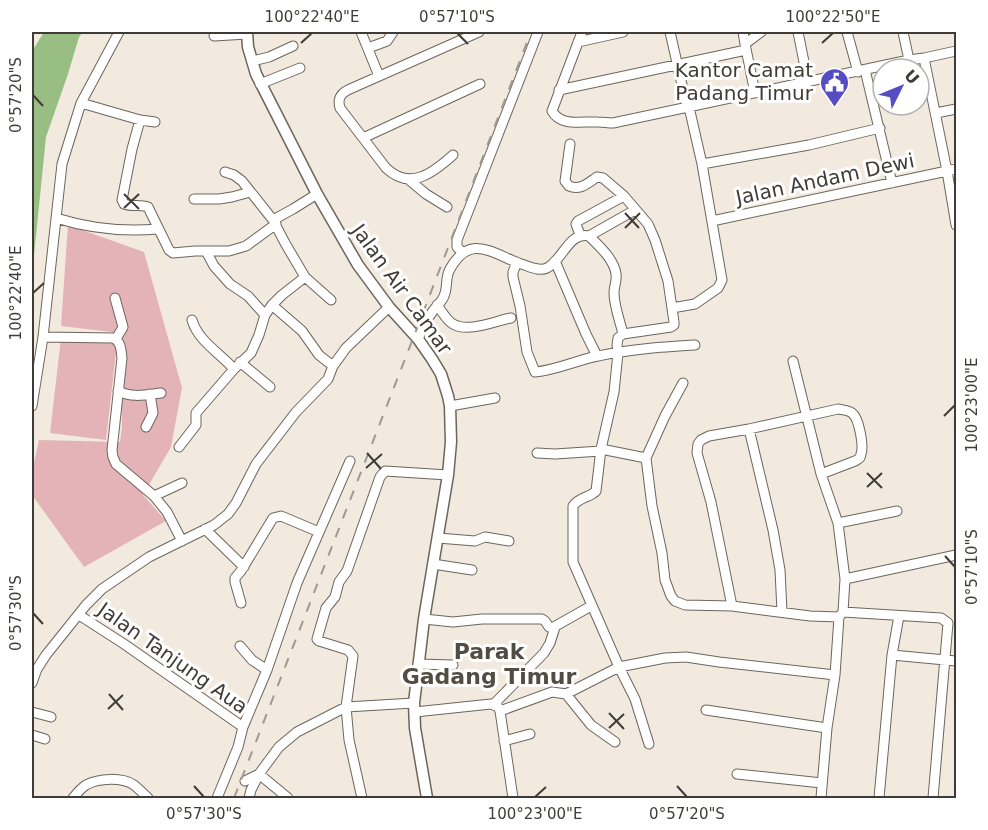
<svg xmlns="http://www.w3.org/2000/svg" width="988" height="830" font-family="'DejaVu Sans',sans-serif">
  <rect width="100%" height="100%" fill="#f3eadf"/>
  <path fill="#e4b3b7" d="M68,225L144,252L182,388L171,447L143,495L166,521L84,567L32,495V472L39,440L120,442L122,427L120,333L61,326Z
    M61,338L117,344L106,440L50,433Z"/>
  <path fill="#99be84" d="M44,32H83L79,37L68,74L46,137L32,275V55L34,48Z"/>
  <g fill="none" stroke-linecap="round" stroke-linejoin="round">
    <defs>
      <path id="minor" d="M361,32L379,76
        M582,32L552,111C561,127 582,121 598,122C603,122 608,123 613,123L909,60
        M670,32L687,107
        M743,32L745,44L755,93
        M798,32L808,82
        M847,32L858,72
        M903,32L909,60L924,58L947,171L956,169
        M214,36L247,34
        M578,42L623,32
        M745,44L761,32
        M368,48L387,41L393,32
        M924,58L956,51
        M252,61L269,57L293,46
        M865,70L892,183
        M260,84L300,68
        M559,90L746,50
        M81,103L140,120L155,122
        M936,113L956,109
        M140,120L132,149L122,200L124,204C132,207 140,204 148,207L169,250L173,253L195,251H229L246,246L276,224
        M363,138L480,84
        M570,144L565,181L569,186C580,191 588,183 597,177L603,178L624,196L648,224L655,240L668,281L674,322V325L671,327L623,334L618,338L617,345L618,353L614,392L601,449L596,491C589,498 579,497 573,506V562L619,667L635,699L649,744
        M453,155C433,173 410,191 386,168L340,108C337,98 341,93 350,89L479,32
        M702,164L809,145L880,128
        M408,179L426,194L447,207
        M194,199H219L232,197L250,192
        M56,218C88,228 124,232 158,229
        M273,220L293,209L317,194
        M712,221L947,171L956,225
        M580,235L576,224L578,221L624,196
        M589,236C599,246 614,259 616,274C617,281 614,286 614,293C614,306 620,321 623,334
        M206,251L214,266L230,284L248,296L265,315
        M463,253L457,247V240L538,32
        M555,261L586,334L597,356
        M517,262L513,272V277L520,306L527,352L535,372C557,370 577,360 598,356C630,349 663,347 695,345
        M305,277L331,300
        M115,298L123,327L116,339
        M272,305L302,331L319,355L333,366
        M437,305C442,311 446,320 453,324C468,333 495,321 511,318
        M672,308L695,304L718,288L722,280L702,164L689,107
        M192,320C198,341 220,353 234,369
        M43,337L113,338C121,341 121,350 122,358L112,450L113,457L116,464L154,496
        M418,339C422,329 426,320 433,311C436,306 442,302 444,296C448,288 445,277 450,269C470,233 491,253 521,264C529,266 539,272 547,268C563,260 569,231 589,236L635,210
        M793,361L821,474L838,523L845,579
        M240,362L270,387
        M683,383L665,416L646,458L652,506L662,553L665,580L671,596L675,601L685,605L732,606L810,616L839,617
        M118,391C132,398 145,395 161,393
        M32,406L43,337L62,164L81,103L119,32
        M450,406L495,398
        M146,427L153,413L150,394
        M749,429L773,530L780,570L782,612
        M179,447L196,425V413L234,369L251,353L259,335L265,315L272,305L282,295L305,277L285,243L273,220L242,181L234,175L225,172
        M601,449L646,458
        M537,453L555,454L601,451
        M182,483L154,496L167,512L182,541
        M838,523L897,511
        M205,529L244,567
        M438,538L475,541L485,537L509,541
        M433,564L472,570
        M241,603L235,582V578L241,571L273,518L281,516L319,532
        M732,606L711,502L697,453L698,444L701,440L709,436L749,429L838,409C843,410 848,410 852,413C859,418 864,446 861,454C860,459 860,458 855,461L821,474
        M843,612L941,618L948,623L933,798
        M79,615L124,644L243,727L238,747L217,798
        M424,619L453,622L482,619H542L545,621L549,627L552,628L591,606
        M240,646L252,660L267,670
        M892,655L956,661
        M418,664L453,665
        M32,683L37,669L46,655L86,605L102,589L149,557L214,525L228,514L236,503L256,464L296,412L328,379L333,366L346,348L389,307
        M566,694L591,725L615,742
        M494,704L544,653L550,643L555,627
        M706,710L827,728
        M500,711L552,692L566,694L619,667L665,658L686,657L719,662L835,675
        M32,712L51,717
        M415,712L491,704L498,707L500,711L513,798
        M243,727L267,670L297,583L350,461
        M32,735L45,739
        M504,741L530,734
        M737,774L822,783
        M245,781L259,774L279,747L297,732L346,707L414,703
        M73,798C77,793 81,788 86,785C99,778 122,777 134,785C139,789 144,794 148,798
        M249,798L251,790L259,774L288,798
        M362,798L349,740L346,707L353,656L348,650L319,641L317,639L326,608L335,597L339,582L347,571L380,477L385,471L448,475
        M821,798L827,728L835,675L839,617L843,612L845,579L956,555
        M879,798L892,655L899,616"/>
      <path id="major" d="M247,32L248,47L256,74L317,194L358,265L389,307L418,339L432,359L441,374L448,396L450,406L451,442L448,475L424,619L414,703L415,728L427,798"/>
    </defs>
    <use href="#minor" stroke="#6d655b" stroke-width="11"/>
    <use href="#major" stroke="#6d655b" stroke-width="13"/>
    <use href="#minor" stroke="#fff" stroke-width="9"/>
    <use href="#major" stroke="#fff" stroke-width="10"/>
    <path stroke="#9f9990" stroke-width="2" stroke-dasharray="10 10" stroke-linecap="butt" d="M234,798L414,336L531,32"/>
  </g>
  <path fill="none" stroke="#3f3c37" stroke-width="2" d="M457,33L468,44M301,43L312,33M822,43L833,33M33,95L43,106M124,194L139,209M124,208L139,194M625,213L639,228M625,228L640,213M33,293L44,283M944,416L955,405M367,453L381,469M366,468L382,454M867,473L882,488M867,487L882,473M945,556L955,567M33,613L43,624M109,694L123,710M108,709L123,695M609,713L624,729M609,728L624,714M194,786L204,797M677,786L687,797M535,797L546,787"/>
  <defs>
    <symbol id="civic-pin" viewBox="-11 -11 22 30"><path d="M0 17L-7.5 6A9.5 9.5 0 1 1 7.5 6Z" fill="#564cc3" stroke="#fff"/><path d="M-.6-6.5H3V-4.5H.6V-3L4-1V1h2V6H-6V1h2V-1L-.6-3ZM-1.2 2.5V6h2.4V2.5Z" fill="#fff"/></symbol>
  </defs>
  <g fill-rule="evenodd">
    <use href="#civic-pin" x="818" y="66" width="33" height="45"/>
  </g>
  <g text-anchor="middle" stroke-width="6" stroke-linejoin="round" paint-order="stroke">
    <g font-size="20" fill="#3f3c37" stroke="#fff" text-anchor="end">
      <text x="813" y="77">Kantor Camat<tspan x="813" dy="23">Padang Timur</tspan></text>
    </g>
    <g font-size="20" fill="#3f3c37" stroke="#fff">
      <text transform="translate(825 179) rotate(-12)" y="7">Jalan Andam Dewi</text>
      <text transform="translate(402 289) rotate(54)" y="7">Jalan Air Camar</text>
      <text transform="translate(173 658) rotate(35)" y="7">Jalan Tanjung Aua</text>
    </g>
    <g font-size="22" font-weight="bold" fill="#534c42" stroke="#fff">
      <text x="489" y="659">Parak<tspan x="489" dy="25">Gadang Timur</tspan></text>
    </g>
  </g>
  <rect width="988" height="830" fill="none" stroke="#ffffff" stroke-width="66"/>
  <g transform="translate(901 87) rotate(47)"><circle r="28" fill="#ffffff" stroke="#b2b1af" stroke-width="1.5"/>
  <path d="M0-4.5L10 22L0 15L-10 22Z" fill="#564cc3"/>
  <text y="-9" font-size="16" font-weight="bold" text-anchor="middle" fill="#3f3c37">U</text>
  </g>
  <rect x="33" y="33" width="922" height="764" fill="none" stroke="#3f3c37" stroke-width="2"/>
  <g font-size="15" text-anchor="middle" fill="#3f3c37">
    <text x="312" y="22">100°22'40"E</text>
    <text x="457" y="22">0°57'10"S</text>
    <text x="833" y="22">100°22'50"E</text>
    <text transform="translate(16 95) rotate(-90)" y="5">0°57'20"S</text>
    <text transform="translate(16 293) rotate(-90)" y="5">100°22'40"E</text>
    <text transform="translate(972 405) rotate(-90)" y="5">100°23'00"E</text>
    <text transform="translate(972 567) rotate(-90)" y="5">0°57'10"S</text>
    <text transform="translate(16 613) rotate(-90)" y="5">0°57'30"S</text>
    <text x="204" y="819">0°57'30"S</text>
    <text x="535" y="819">100°23'00"E</text>
    <text x="687" y="819">0°57'20"S</text>
  </g>
</svg>
